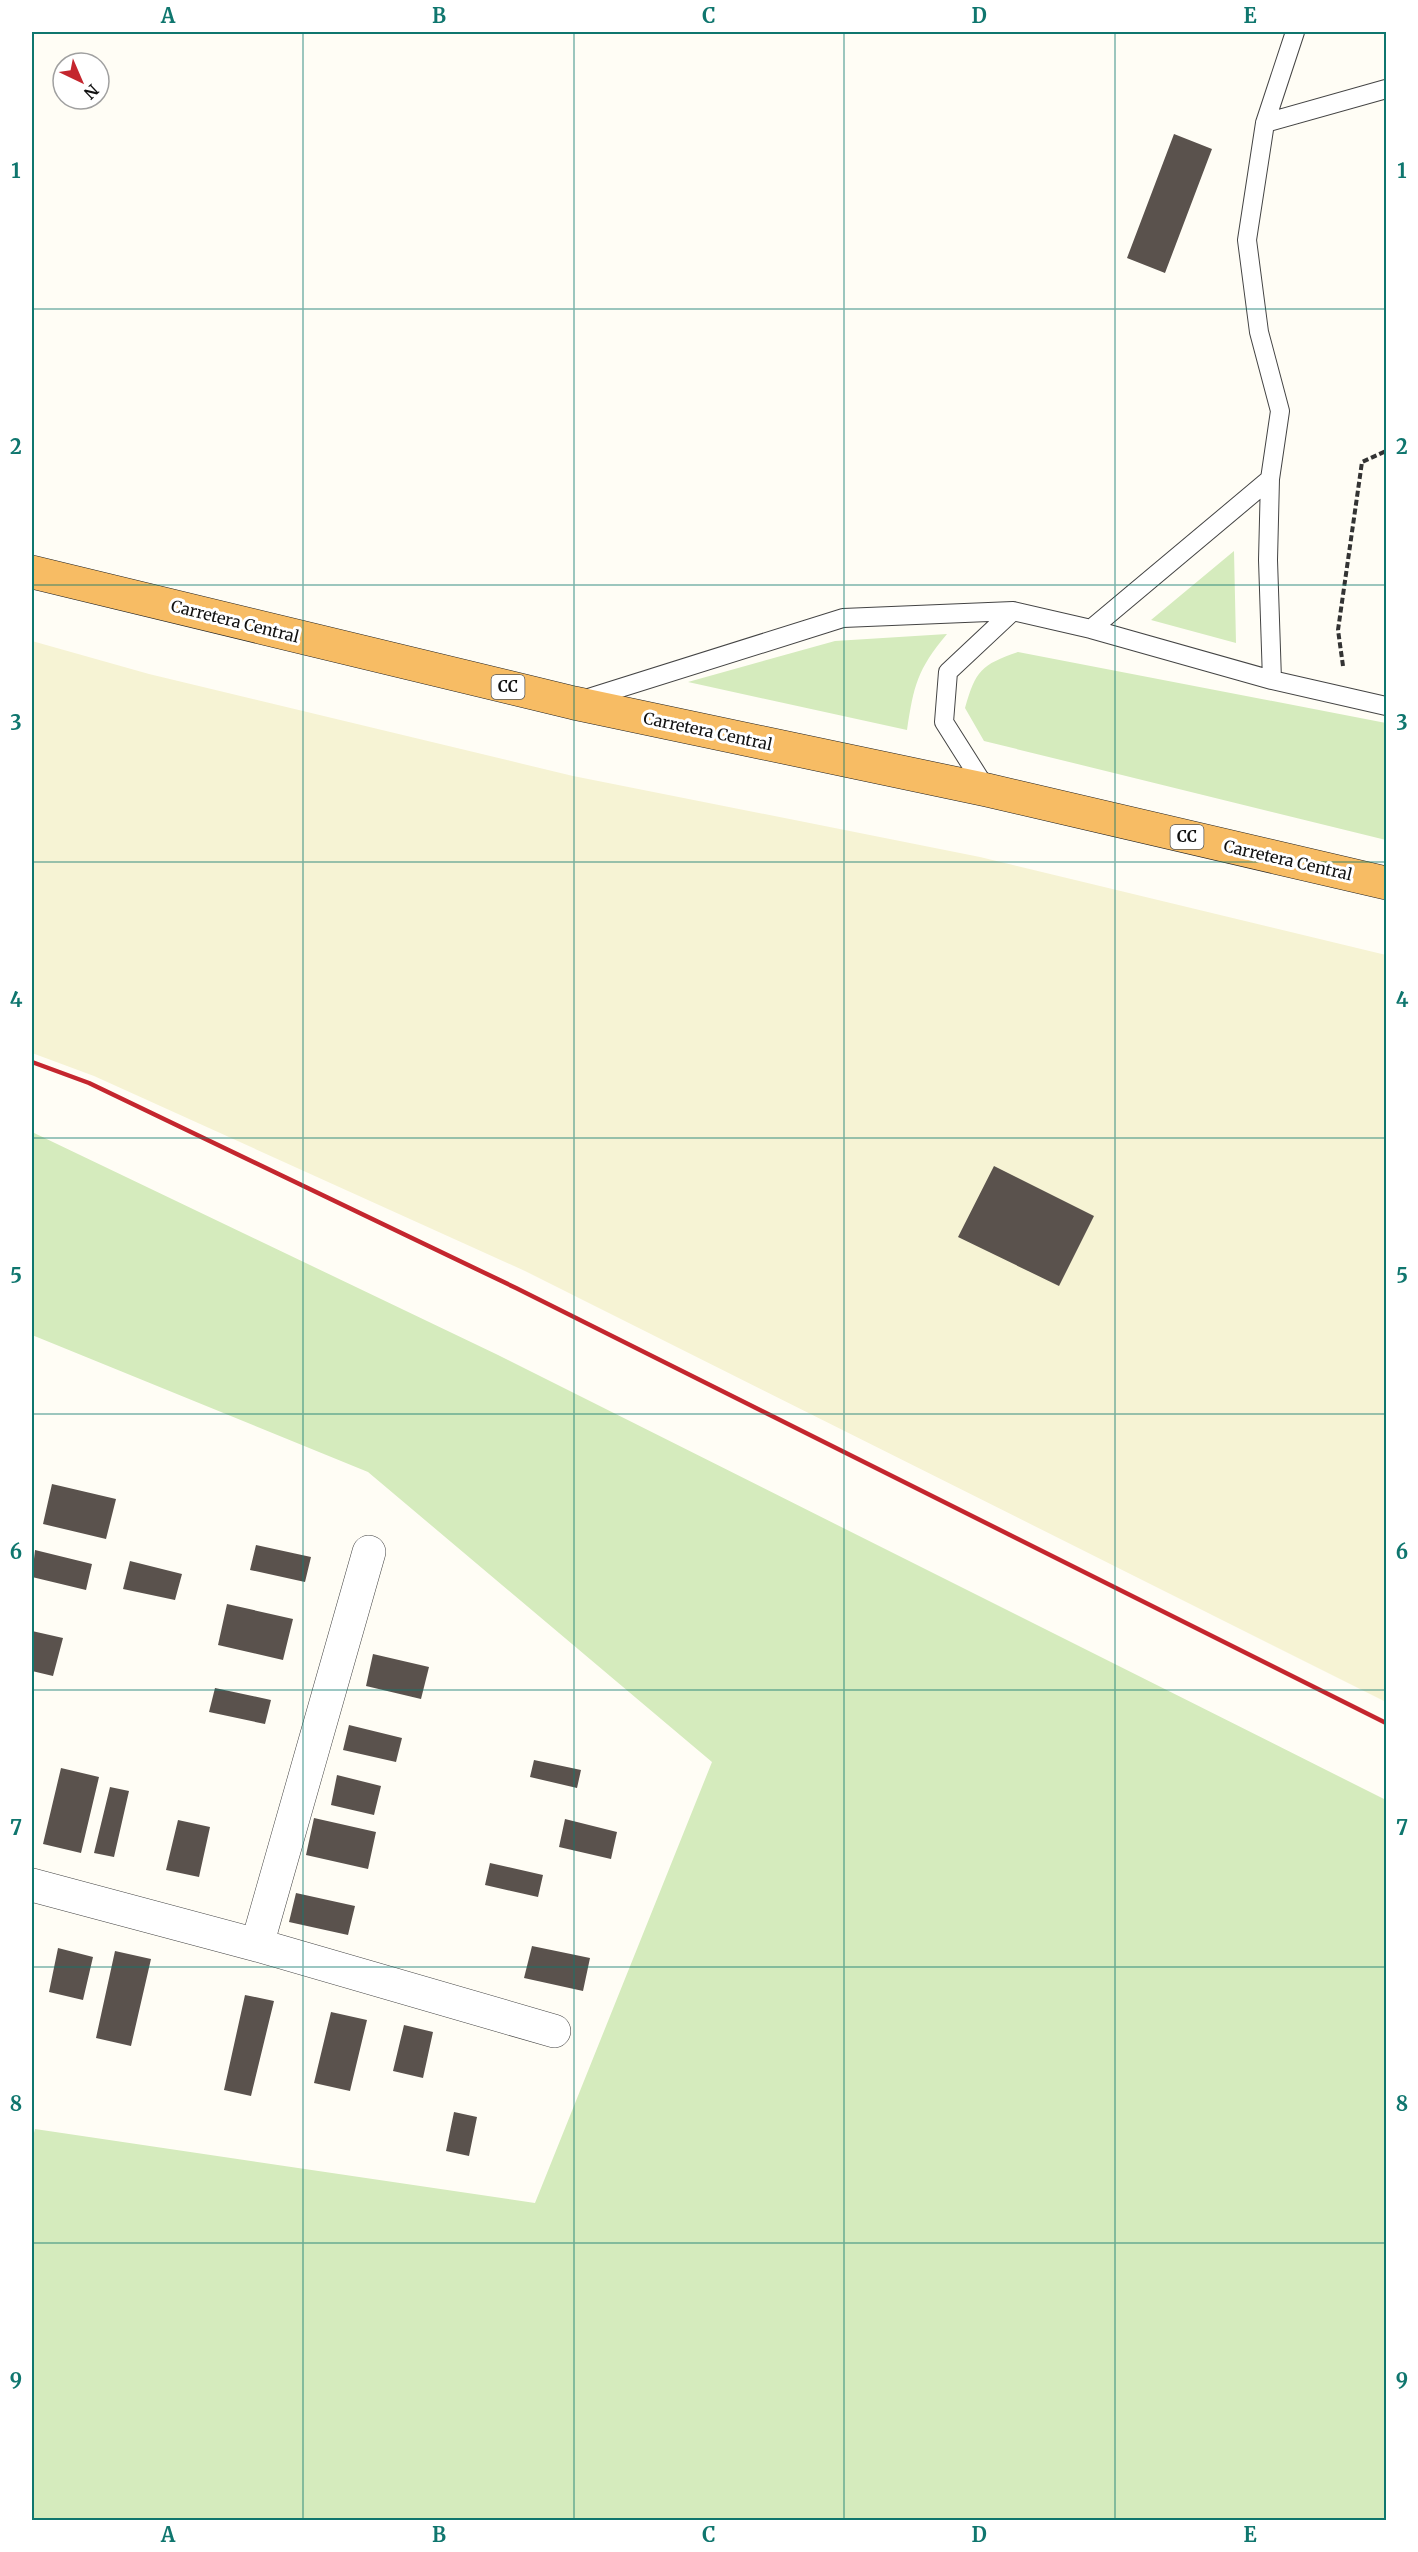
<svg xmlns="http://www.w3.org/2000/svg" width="1418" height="2552" font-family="Merriweather,serif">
  <rect width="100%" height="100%" fill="#fffdf5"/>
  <path fill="#f6f3d4" d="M32,641L149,674L573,776L980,857L1386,955V1702L525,1271L94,1076L32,1053Z"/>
  <path fill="#d5ebbd" d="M1234,551L1236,643L1151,620Z
    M947,634C917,670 914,685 907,730L688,682L835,641Z
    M1018,652L1386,723V840L984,741L965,708C976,670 981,665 1018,652Z
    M32,1132L498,1355L1386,1800V2520H32V2141L35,2129L535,2203L712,1762L368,1472L32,1335Z"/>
  <path fill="#5a524d" d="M1174,134L1212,149L1165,273L1127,258Z
    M994,1166L1094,1216L1059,1286L958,1237Z
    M52,1484L116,1499L106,1539L43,1524Z
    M256,1545L311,1557L305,1582L250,1570Z
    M35,1550L92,1564L86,1590L32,1577Z
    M130,1561L182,1574L175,1600L123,1589Z
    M227,1604L293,1619L283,1660L218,1645Z
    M32,1631L63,1638L53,1676L32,1671Z
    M373,1654L429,1667L421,1699L366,1686Z
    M215,1688L271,1700L265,1724L209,1712Z
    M349,1725L402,1738L396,1762L343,1750Z
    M534,1760L581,1770L577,1788L530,1777Z
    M61,1768L99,1777L81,1853L43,1844Z
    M337,1775L381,1786L374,1815L331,1805Z
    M110,1787L129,1791L114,1857L94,1853Z
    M314,1818L376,1832L368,1869L306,1855Z
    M565,1819L617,1832L611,1859L559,1847Z
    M178,1820L210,1827L199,1877L166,1870Z
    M490,1863L543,1875L538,1897L485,1885Z
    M296,1893L355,1906L348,1935L289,1922Z
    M532,1946L590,1958L583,1991L524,1978Z
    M58,1948L93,1957L83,2000L49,1992Z
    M115,1951L151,1959L131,2046L96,2038Z
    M245,1995L274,2001L251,2096L224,2090Z
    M331,2012L367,2020L350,2091L314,2083Z
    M404,2025L433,2032L423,2078L393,2071Z
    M454,2112L477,2117L469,2156L446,2151Z"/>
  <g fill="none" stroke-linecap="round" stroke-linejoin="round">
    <defs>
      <path id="service" d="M1265,123L1386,89
        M1270,479L1268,560L1272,680
        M1091,629L1270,479L1280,411L1259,332L1247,240L1265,123L1295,32
        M582,700L843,618L1013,611L1091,629L1272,680L1386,706
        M987,790L944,722L948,672L1013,611"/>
      <path id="minor" d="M32,1885L257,1945L554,2031
        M257,1945L369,1552"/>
      <path id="trunk" d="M32,572L574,703L987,790L1386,883"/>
    </defs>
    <use href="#service" stroke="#444" stroke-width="20"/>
    <use href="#minor" stroke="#444" stroke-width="34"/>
    <use href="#trunk" stroke="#222" stroke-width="34"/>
    <path stroke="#333" stroke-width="4" stroke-dasharray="6 3" stroke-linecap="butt" d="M1343,666L1338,630L1362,462L1386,451"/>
    <use href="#service" stroke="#fff" stroke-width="18"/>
    <use href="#minor" stroke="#fff" stroke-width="33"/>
    <use href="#trunk" stroke="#f7bc64" stroke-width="33"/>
    <path stroke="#c4262e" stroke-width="4.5" d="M32,1062L89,1083L516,1288L1386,1723"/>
  </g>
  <path fill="none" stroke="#0f766e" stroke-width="1.5" stroke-opacity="0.55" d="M303,32V2520M574,32V2520M844,32V2520M1115,32V2520M32,309H1386M32,585H1386M32,862H1386M32,1138H1386M32,1414H1386M32,1690H1386M32,1967H1386M32,2243H1386"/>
  <g text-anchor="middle" stroke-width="6" stroke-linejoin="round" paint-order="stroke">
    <g fill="#fff" stroke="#585858" stroke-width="1.5">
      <rect x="491.5" y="675" width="33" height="24" rx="4.5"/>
      <rect x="1170.5" y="825" width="33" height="24" rx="4.5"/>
    </g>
    <g font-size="15" font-weight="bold" fill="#111">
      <text x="508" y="692">CC</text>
      <text x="1187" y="842">CC</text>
    </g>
    <g font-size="16" fill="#111" stroke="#fff">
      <text transform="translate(235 621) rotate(14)" y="6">Carretera Central</text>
      <text transform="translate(708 731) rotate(12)" y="6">Carretera Central</text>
      <text transform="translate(1288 860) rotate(13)" y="6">Carretera Central</text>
    </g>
  </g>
  <rect width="1418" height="2552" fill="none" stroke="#ffffff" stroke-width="66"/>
  <g transform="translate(81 81) rotate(136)"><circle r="28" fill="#ffffff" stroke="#a0a0a0" stroke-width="1.5"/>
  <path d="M0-4.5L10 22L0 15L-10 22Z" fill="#c4262e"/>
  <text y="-9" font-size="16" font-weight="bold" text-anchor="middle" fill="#111111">N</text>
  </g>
  <rect x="33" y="33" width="1352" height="2486" fill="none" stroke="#0f766e" stroke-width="2"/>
  <g font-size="20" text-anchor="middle" font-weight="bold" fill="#0f766e">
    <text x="168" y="23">A</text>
    <text x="439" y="23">B</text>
    <text x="709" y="23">C</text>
    <text x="979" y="23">D</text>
    <text x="1250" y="23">E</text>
    <text x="16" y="178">1</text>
    <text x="1402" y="178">1</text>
    <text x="16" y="454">2</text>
    <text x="1402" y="454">2</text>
    <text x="16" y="730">3</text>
    <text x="1402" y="730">3</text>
    <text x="16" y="1007">4</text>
    <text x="1402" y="1007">4</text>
    <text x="16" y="1283">5</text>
    <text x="1402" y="1283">5</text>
    <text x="16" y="1559">6</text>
    <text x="1402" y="1559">6</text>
    <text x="16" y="1835">7</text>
    <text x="1402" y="1835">7</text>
    <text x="16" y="2111">8</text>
    <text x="1402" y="2111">8</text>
    <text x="16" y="2388">9</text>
    <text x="1402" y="2388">9</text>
    <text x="168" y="2542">A</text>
    <text x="439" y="2542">B</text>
    <text x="709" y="2542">C</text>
    <text x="979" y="2542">D</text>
    <text x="1250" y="2542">E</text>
  </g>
</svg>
